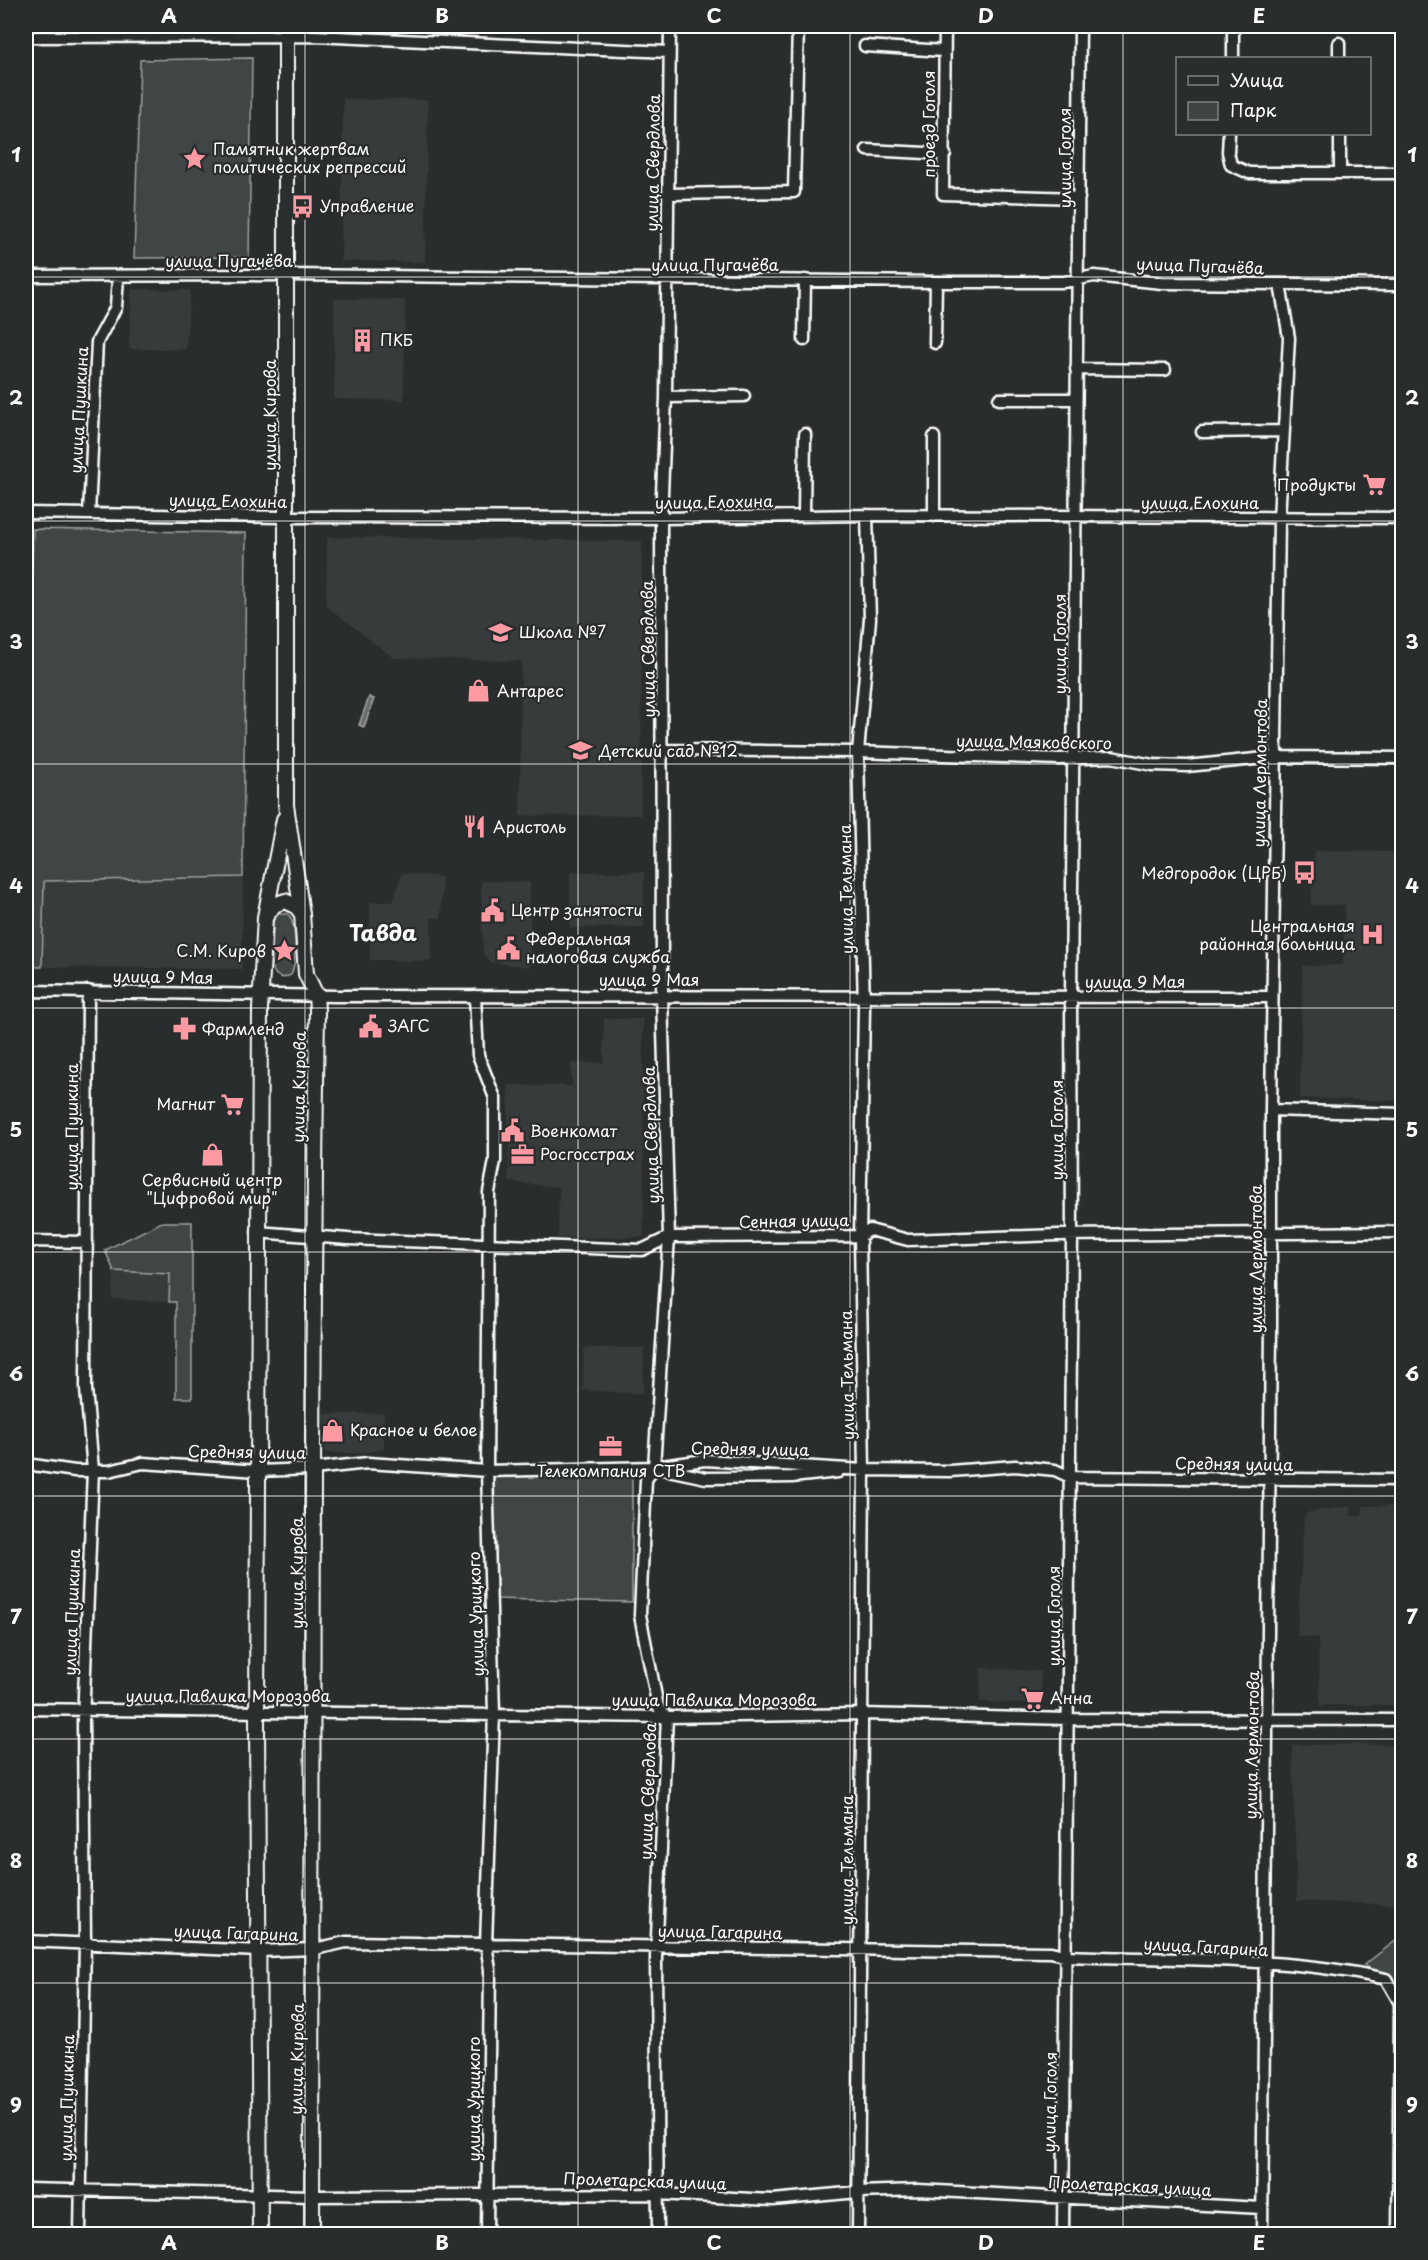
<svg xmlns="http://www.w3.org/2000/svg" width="1428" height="2260" font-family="'Playpen Sans',sans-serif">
  <rect width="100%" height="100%" fill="#2a2d2e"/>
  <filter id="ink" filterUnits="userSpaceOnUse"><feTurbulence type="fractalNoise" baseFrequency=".0167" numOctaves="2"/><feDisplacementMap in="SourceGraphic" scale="12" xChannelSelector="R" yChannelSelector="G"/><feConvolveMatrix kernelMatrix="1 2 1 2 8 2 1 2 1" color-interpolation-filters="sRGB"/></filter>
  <g filter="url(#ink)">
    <path fill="#373a3b" d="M343,99L428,100L425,262L341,261Z
      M132,289L190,290L186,349H129Z
      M334,299L405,300L404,400L334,399Z
      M327,537L642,541L641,815L520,816L521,661L394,658L326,606Z
      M1400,784L1402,1101L1300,1098L1302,966L1343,965L1345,905H1311L1314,851L1398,852Z
      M570,872H644V927L570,928Z
      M402,873L442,877L441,918H431V961L370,960V902H393Z
      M243,877L242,969L43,967V881Z
      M481,881L530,882V967L490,962L483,954Z
      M604,1019H643L644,1237L558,1238L559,1187L509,1182L508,1085L572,1086L571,1063H604Z
      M114,1271L170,1274L169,1302L112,1299Z
      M584,1348H644L643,1394L583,1390Z
      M384,1413V1449L363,1453H325L324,1414Z
      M1351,1506V1516H1362L1363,1506H1402V1705H1320L1318,1638L1297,1636L1304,1517L1309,1512Z
      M981,1668L1041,1671V1704L980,1702Z
      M1402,1744V1905L1297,1901L1292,1745Z"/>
    <path fill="#414445" stroke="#a0a2a2" stroke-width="1.5" d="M252,58L249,257L134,258L140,60Z
      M33,529L246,533L243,877L44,881L42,967H26V620H31Z
      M278,914H288C297,925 297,962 291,975L283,978L276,975L272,968L273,920Z
      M162,1222H192V1398H176V1302H169L170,1274L114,1271L105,1250Z
      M632,1475V1602L495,1599L493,1476Z
      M1402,1936V1987L1364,1965Z"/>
    <path fill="#6a6c6d" stroke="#a6a7a7" stroke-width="1.5" d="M369,697L374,699L364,727L359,725Z"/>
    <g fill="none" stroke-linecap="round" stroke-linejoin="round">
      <defs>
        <path id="minor" d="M945,26L943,194L1079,198
          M26,37L314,36L669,52
          M1339,43V58
          M865,46L944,51
          M1233,58V26
          M1229,134L1228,152L1231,165L1249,173H1402
          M1340,134V173
          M867,150L945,154
          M669,194L794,192L798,26
          M26,276L287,275L936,282H1064L1094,276L1162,283L1402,285
          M804,340L805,280
          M935,343L936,282
          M1076,369L1165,370
          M666,397L744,396
          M999,399H1076
          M1202,432L1282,431
          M934,437V516
          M26,513L285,517L661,518L867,515L1402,518
          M89,514L97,342L116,307L118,277
          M804,515L805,434
          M664,750L858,752L1059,759L1111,757L1153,765L1187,766L1275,757L1402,758
          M26,991L336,996L1272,997
          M475,996L478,1055L495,1098V1161L489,1192L487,1471L494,1713L486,1944L490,1970L487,2234
          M1271,1110L1402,1114
          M257,1232L348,1239L642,1250L669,1237L860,1236L870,1230L908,1240L1058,1235L1402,1232
          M26,1241L87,1242
          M26,1464L75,1471H109L143,1463L258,1471L313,1469L368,1463L487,1471L654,1467L705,1460L864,1470L950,1471L1015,1466L1055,1470L1070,1477L1402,1480
          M663,1469L706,1478L792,1477L838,1472
          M26,1709L667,1717L862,1714L1069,1719L1402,1720
          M26,1941L260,1951L315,1949L346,1942L1051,1952L1067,1956C1169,1960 1287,1956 1386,1979L1400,2003L1398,2234
          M26,2189L312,2196L658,2194L773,2200L858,2192L918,2190L1262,2208
          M80,2234L85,1941L83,1721L93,1470L86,1389L88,991
          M658,2234L656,1958L667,1717L658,1707L640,1615L646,1480L654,1467L669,1237L662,995L661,518L666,397L670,26
          M858,2234L864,1470L860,1236L864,1008L858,752L870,619L867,515
          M1063,2234L1072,1235L1071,996L1080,26
          M1262,2234L1271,1330V1110L1279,519L1289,338L1280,284"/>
        <path id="major" d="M286,26V805L302,914L306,974L316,995L317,1010C311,1418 313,1826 312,2234
          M267,915L274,905L285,901L296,906L302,914
          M260,2234L257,1722L260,1009L265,917L284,819"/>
      </defs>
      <use href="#minor" stroke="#fff" stroke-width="15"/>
      <use href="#major" stroke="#fff" stroke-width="18"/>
      <use href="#minor" stroke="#2a2d2e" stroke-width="10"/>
      <use href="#major" stroke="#2a2d2e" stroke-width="14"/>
    </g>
  </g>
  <path fill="none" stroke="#fff" stroke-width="1.5" stroke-opacity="0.55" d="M305,26V2234M578,26V2234M850,26V2234M1123,26V2234M26,277H1402M26,521H1402M26,764H1402M26,1008H1402M26,1252H1402M26,1496H1402M26,1739H1402M26,1983H1402"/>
  <defs>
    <symbol id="sight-bare" viewBox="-9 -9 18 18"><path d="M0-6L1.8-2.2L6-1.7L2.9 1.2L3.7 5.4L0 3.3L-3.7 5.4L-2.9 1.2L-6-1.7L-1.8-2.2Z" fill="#ff9aa2" stroke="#2a2d2e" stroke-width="2.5" paint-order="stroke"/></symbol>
    <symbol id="bus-bare" viewBox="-9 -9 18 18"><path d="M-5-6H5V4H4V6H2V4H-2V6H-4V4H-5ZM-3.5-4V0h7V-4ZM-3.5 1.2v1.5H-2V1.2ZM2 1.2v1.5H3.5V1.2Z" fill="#ff9aa2" stroke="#2a2d2e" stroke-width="2.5" paint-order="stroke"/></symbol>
    <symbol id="building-bare" viewBox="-9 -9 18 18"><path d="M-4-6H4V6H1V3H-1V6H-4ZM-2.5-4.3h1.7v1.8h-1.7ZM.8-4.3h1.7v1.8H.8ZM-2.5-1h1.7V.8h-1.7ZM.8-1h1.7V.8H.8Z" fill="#ff9aa2" stroke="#2a2d2e" stroke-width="2.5" paint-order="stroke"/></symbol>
    <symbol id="supermarket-bare" viewBox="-9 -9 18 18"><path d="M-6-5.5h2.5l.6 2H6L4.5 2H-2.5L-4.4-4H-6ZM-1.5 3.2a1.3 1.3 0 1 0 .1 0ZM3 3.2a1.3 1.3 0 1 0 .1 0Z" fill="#ff9aa2" stroke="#2a2d2e" stroke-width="2.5" paint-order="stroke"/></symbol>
    <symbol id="school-bare" viewBox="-9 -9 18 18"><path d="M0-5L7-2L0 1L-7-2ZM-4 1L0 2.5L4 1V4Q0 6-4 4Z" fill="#ff9aa2" stroke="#2a2d2e" stroke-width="2.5" paint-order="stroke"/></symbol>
    <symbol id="shop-bare" viewBox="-9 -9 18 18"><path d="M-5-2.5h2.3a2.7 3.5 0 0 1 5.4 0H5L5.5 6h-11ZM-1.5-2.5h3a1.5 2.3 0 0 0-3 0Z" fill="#ff9aa2" stroke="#2a2d2e" stroke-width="2.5" paint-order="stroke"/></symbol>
    <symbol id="restaurant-bare" viewBox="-9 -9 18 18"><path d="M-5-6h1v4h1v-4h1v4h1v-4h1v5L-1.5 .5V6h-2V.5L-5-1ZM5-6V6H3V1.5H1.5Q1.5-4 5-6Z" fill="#ff9aa2" stroke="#2a2d2e" stroke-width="2.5" paint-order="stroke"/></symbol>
    <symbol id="civic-bare" viewBox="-9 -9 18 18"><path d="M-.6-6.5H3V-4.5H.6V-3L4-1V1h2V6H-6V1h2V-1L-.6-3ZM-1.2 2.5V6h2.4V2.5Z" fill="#ff9aa2" stroke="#2a2d2e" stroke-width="2.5" paint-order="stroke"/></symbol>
    <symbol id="hospital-bare" viewBox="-9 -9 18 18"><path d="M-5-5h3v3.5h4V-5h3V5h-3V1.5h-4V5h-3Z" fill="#ff9aa2" stroke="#2a2d2e" stroke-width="2.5" paint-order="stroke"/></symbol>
    <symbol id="pharmacy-bare" viewBox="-9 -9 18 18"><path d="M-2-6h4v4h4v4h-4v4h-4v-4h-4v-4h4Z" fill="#ff9aa2" stroke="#2a2d2e" stroke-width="2.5" paint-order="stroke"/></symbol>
    <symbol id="office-bare" viewBox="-9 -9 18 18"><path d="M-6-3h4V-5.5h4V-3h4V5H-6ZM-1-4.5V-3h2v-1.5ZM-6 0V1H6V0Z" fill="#ff9aa2" stroke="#2a2d2e" stroke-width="2.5" paint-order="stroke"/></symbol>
  </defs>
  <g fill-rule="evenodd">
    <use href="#sight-bare" x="178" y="142" width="33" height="33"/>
    <use href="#bus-bare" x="286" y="190" width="33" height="33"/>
    <use href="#building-bare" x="346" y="324" width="33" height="33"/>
    <use href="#supermarket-bare" x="1358" y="468" width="33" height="33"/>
    <use href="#school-bare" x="484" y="616" width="33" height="33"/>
    <use href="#shop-bare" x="462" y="674" width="33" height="33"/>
    <use href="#school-bare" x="564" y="734" width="33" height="33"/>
    <use href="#restaurant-bare" x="458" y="810" width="33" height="33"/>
    <use href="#bus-bare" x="1288" y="856" width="33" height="33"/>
    <use href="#civic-bare" x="476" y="894" width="33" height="33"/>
    <use href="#hospital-bare" x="1356" y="918" width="33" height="33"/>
    <use href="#civic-bare" x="492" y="932" width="33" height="33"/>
    <use href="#sight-bare" x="268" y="934" width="33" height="33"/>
    <use href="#civic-bare" x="354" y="1010" width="33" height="33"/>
    <use href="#pharmacy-bare" x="168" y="1012" width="33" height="33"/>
    <use href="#supermarket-bare" x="216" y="1088" width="33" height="33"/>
    <use href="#civic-bare" x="496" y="1114" width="33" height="33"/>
    <use href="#office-bare" x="506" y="1138" width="33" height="33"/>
    <use href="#shop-bare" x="196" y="1138" width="33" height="33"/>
    <use href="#shop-bare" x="316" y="1414" width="33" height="33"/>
    <use href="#office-bare" x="594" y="1430" width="33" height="33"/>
    <use href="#supermarket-bare" x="1016" y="1682" width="33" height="33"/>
  </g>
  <g text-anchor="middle" stroke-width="4.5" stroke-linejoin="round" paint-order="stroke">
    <g font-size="16" fill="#fff" stroke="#2a2d2e">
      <text transform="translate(929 124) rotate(-90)" y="6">проезд Гоголя</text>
      <text transform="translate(1065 158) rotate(-90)" y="6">улица Гоголя</text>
      <text transform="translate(653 163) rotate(-89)" y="6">улица Свердлова</text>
      <text x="229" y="267">улица Пугачёва</text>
      <text x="715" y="271">улица Пугачёва</text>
      <text transform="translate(1200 266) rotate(2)" y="6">улица Пугачёва</text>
      <text transform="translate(79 410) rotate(-87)" y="6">улица Пушкина</text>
      <text transform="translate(270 415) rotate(-90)" y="6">улица Кирова</text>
      <text transform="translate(228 501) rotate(1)" y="6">улица Елохина</text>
      <text transform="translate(714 502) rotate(-1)" y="6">улица Елохина</text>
      <text x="1200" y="509">улица Елохина</text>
      <text transform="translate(1060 644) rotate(-90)" y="6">улица Гоголя</text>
      <text transform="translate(648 649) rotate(-91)" y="6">улица Свердлова</text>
      <text transform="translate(1034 742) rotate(1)" y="6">улица Маяковского</text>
      <text transform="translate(1260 773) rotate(-89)" y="6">улица Лермонтова</text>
      <text transform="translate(846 889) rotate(-91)" y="6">улица Тельмана</text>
      <text transform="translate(163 977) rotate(1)" y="6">улица 9 Мая</text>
      <text x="649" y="986">улица 9 Мая</text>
      <text x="1135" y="988">улица 9 Мая</text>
      <text transform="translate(299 1087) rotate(-89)" y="6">улица Кирова</text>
      <text transform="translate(72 1127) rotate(-90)" y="6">улица Пушкина</text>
      <text transform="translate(1057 1130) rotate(-90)" y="6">улица Гоголя</text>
      <text transform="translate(651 1135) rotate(-92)" y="6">улица Свердлова</text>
      <text transform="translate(794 1221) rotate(-1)" y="6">Сенная улица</text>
      <text transform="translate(1256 1259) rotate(-90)" y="6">улица Лермонтова</text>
      <text transform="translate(847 1375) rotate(-91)" y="6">улица Тельмана</text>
      <text transform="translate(750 1449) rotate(1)" y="6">Средняя улица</text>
      <text transform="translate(247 1452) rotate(1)" y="6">Средняя улица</text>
      <text transform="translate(1234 1464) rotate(1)" y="6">Средняя улица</text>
      <text transform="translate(297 1573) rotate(-90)" y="6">улица Кирова</text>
      <text transform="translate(72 1612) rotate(-88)" y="6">улица Пушкина</text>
      <text transform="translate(476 1614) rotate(-92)" y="6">улица Урицкого</text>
      <text transform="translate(1054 1616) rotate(-90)" y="6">улица Гоголя</text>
      <text x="228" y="1702">улица Павлика Морозова</text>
      <text x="714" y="1706">улица Павлика Морозова</text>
      <text transform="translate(1252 1745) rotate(-89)" y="6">улица Лермонтова</text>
      <text transform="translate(648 1791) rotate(-88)" y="6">улица Свердлова</text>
      <text transform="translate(847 1860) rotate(-90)" y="6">улица Тельмана</text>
      <text transform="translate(720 1932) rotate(1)" y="6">улица Гагарина</text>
      <text transform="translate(236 1933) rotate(2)" y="6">улица Гагарина</text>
      <text transform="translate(1206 1947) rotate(3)" y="6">улица Гагарина</text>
      <text transform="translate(297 2059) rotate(-89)" y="6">улица Кирова</text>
      <text transform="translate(67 2098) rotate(-89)" y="6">улица Пушкина</text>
      <text transform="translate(474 2099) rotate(-90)" y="6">улица Урицкого</text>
      <text transform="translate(1050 2102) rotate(-89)" y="6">улица Гоголя</text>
      <text transform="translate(645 2181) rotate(2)" y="6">Пролетарская улица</text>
      <text transform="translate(1130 2186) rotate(3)" y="6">Пролетарская улица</text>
    </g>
    <g font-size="16" fill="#fff" stroke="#2a2d2e" text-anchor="start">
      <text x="213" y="155">Памятник жертвам<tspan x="213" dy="18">политических репрессий</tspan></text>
      <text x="320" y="212">Управление</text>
      <text x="380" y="346">ПКБ</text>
      <text x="1356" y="491" text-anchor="end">Продукты</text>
      <text x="519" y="638">Школа №7</text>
      <text x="497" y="697">Антарес</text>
      <text x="599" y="757">Детский сад №12</text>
      <text x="493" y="833">Аристоль</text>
      <text x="1287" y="879" text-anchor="end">Медгородок (ЦРБ)</text>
      <text x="511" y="916">Центр занятости</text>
      <text x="1355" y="932" text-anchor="end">Центральная<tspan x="1355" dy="18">районная больница</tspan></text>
      <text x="526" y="945">Федеральная<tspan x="526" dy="18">налоговая служба</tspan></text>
      <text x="266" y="957" text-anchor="end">С.М. Киров</text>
      <text x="388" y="1032">ЗАГС</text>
      <text x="202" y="1035">Фармленд</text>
      <text x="215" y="1110" text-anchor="end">Магнит</text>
      <text x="530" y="1137">Военкомат</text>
      <text x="540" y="1160">Росгосстрах</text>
      <text x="212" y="1186" text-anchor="middle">Сервисный центр<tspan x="212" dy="18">"Цифровой мир"</tspan></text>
      <text x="350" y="1436">Красное и белое</text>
      <text x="611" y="1477" text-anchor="middle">Телекомпания СТВ</text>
      <text x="1050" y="1704">Анна</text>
    </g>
    <g font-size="22" font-weight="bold" fill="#fff" stroke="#2a2d2e">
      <text x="383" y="941">Тавда</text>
    </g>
  </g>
  <rect width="1428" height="2260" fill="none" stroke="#2a2d2e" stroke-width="66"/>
  <rect x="1176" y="57" width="195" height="78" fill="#2a2d2e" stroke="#7f8182" stroke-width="1.5"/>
  <rect x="1188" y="76" width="30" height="9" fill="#2a2d2e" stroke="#7f8182" stroke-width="1.5"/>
  <text x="1230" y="87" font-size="18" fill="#ffffff">Улица</text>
  <rect x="1188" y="102" width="30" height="18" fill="#414445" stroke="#7f8182" stroke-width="1.5"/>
  <text x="1230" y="117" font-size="18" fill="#ffffff">Парк</text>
  <rect x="33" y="33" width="1362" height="2194" fill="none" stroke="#fff" stroke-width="2"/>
  <g font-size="20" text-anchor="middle" font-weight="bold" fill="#fff">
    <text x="169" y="23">A</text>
    <text x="442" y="23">B</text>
    <text x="714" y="23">C</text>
    <text x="986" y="23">D</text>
    <text x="1259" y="23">E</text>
    <text x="16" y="162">1</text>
    <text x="1412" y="162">1</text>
    <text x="16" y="405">2</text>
    <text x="1412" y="405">2</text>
    <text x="16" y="649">3</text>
    <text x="1412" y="649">3</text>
    <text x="16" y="893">4</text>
    <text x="1412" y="893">4</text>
    <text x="16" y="1137">5</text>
    <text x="1412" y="1137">5</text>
    <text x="16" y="1381">6</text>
    <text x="1412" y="1381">6</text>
    <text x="16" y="1624">7</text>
    <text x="1412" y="1624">7</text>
    <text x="16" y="1868">8</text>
    <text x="1412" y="1868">8</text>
    <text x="16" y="2112">9</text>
    <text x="1412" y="2112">9</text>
    <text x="169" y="2250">A</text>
    <text x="442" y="2250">B</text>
    <text x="714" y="2250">C</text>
    <text x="986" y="2250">D</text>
    <text x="1259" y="2250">E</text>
  </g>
</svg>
